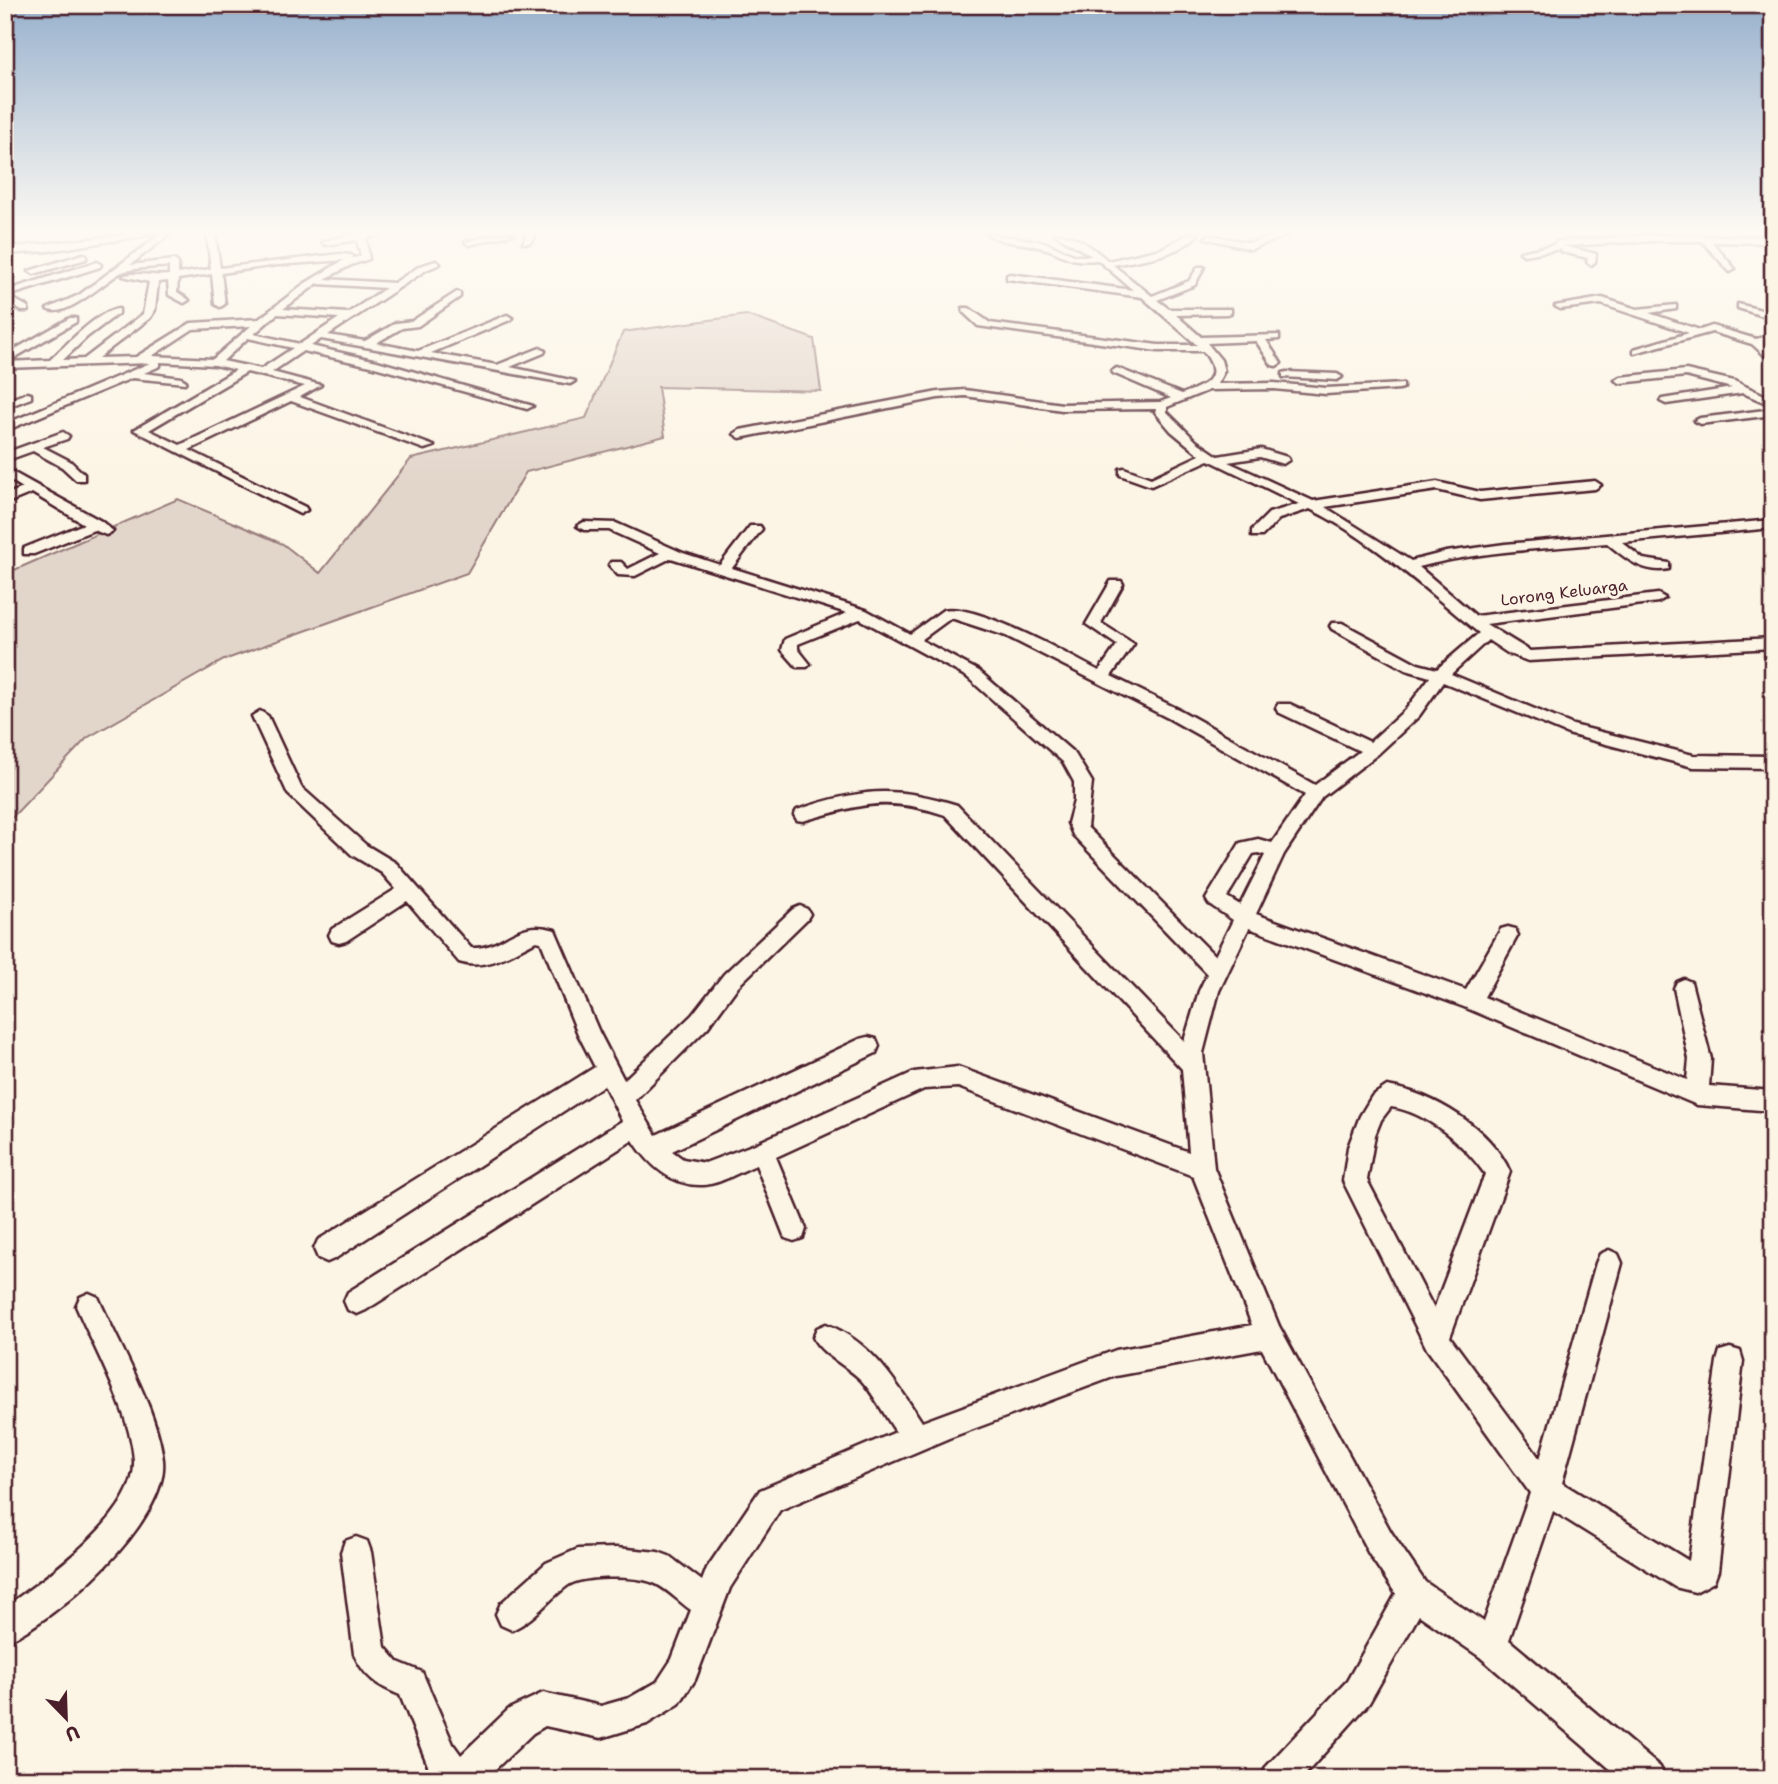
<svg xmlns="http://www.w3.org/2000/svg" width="1778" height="1784" font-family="'Shantell Sans',sans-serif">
  <rect width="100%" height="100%" fill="#fcf5e5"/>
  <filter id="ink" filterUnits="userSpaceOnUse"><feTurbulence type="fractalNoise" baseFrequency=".0143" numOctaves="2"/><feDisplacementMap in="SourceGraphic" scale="14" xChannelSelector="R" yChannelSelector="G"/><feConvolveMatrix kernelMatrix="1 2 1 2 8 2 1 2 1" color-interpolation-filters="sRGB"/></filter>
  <g filter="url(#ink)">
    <path fill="#e2d5ca" stroke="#967a7a" stroke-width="2" d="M746,315L814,339L821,391L658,387L665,436L526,472L467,573L224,660L87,738L5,825V574L178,499L283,544L320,573L411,459L586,418L623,332Z"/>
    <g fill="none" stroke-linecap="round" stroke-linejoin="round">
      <defs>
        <path id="minor" d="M135,234H156L48,251L5,254V248Z
          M161,234H170L130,265L174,260L178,263V274L211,269L207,234H215L220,268L340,254L351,255L353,258L361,256L357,240L326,245L322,242L351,234H382L366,238L369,259L351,265L325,279L394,283L420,266L436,261L440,264L426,270L328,335L365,341L396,323L412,321L457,292L460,293V297L418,326L402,328L376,343L418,351L507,315L512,318L510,320L431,353L497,365L540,348L545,351L544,353L510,367L575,381L570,384L321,339L311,346L377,361L533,406L527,409L371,366L303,351L272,372L321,385L300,397L434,446L424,449L291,401L189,450L305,507L307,510L300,514L134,430L236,370L215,365L160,362V366L144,373L181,378L186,381L185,383L132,378L5,431V424L150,363L5,368V355L70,318H76V322L7,362L50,360C64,347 101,308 119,309V313L87,337L63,360L84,359L143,314L149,282L123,276C135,271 155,277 169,275V266C155,268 132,267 120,273C104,282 65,320 47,309L79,295ZM344,260L304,284L259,319L191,323L136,357L98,358L150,318L155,310L158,282L168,281L169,295L184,303L189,300L177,292L178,279L212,274L215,304L220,307L225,304L221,273L277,265ZM318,283L319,284L386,288L348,313L283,309ZM277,314L339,318L300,344L254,334ZM251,326L213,359L152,356L193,329ZM248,338L293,348L261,369L223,361ZM247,372L305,386L180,445L149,430Z
          M498,234H514L469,245L465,242Z
          M525,234H533L535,238L529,243H523L526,237Z
          M987,234L1044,242L1076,256H1092L1055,234C1074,233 1094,248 1108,261L1161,249L1189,234H1198C1178,257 1142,259 1113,265L1152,296L1189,281L1198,267H1204L1195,285L1157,300L1169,309H1231V313L1228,314L1176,315L1201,337L1279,335V339L1266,340L1281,363L1276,366L1272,365L1256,341L1207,343L1221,360L1224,371L1217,384L1274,383L1326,388L1403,384V388L1399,389L1326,394L1274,389L1209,390L1167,407V412L1196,441L1218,456L1261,449L1287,457L1289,460L1283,464L1260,457L1228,462L1313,501L1437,482L1480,492L1595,481L1601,485L1595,489L1480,500L1437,490L1325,507L1411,561L1446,552L1505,544L1773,520V528L1622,542L1643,559L1669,563V569C1643,574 1625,558 1607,543C1544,549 1480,551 1419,567L1476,616L1658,594L1665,598L1658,602L1486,624L1530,651L1773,638V648L1528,661L1509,654L1488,640L1451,674L1573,725L1693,755L1773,756V768L1693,767L1568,734L1443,682L1419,716L1378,754L1322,797L1284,854L1256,914L1466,990L1501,929L1508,927L1515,929L1518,935L1484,997L1687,1080L1689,1059L1674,988L1677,982L1684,979L1691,982L1711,1059L1709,1086L1773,1091V1111L1697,1105L1464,1007L1249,928L1219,991L1203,1053L1214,1168L1279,1326L1391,1532L1425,1582L1484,1622L1530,1493L1427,1349L1343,1181L1348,1147L1360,1116L1372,1096L1387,1086C1433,1093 1491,1128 1510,1172L1450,1337L1540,1459L1596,1263L1600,1254L1609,1250L1618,1254L1622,1263L1562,1483L1689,1561L1717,1361L1720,1351L1730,1348L1740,1351L1743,1361L1718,1571L1714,1582L1695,1592L1675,1587L1553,1511L1509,1640L1660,1767L1665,1779H1622L1480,1657L1419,1615L1369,1703L1301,1779H1261L1266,1767L1347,1681L1396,1594L1369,1554L1262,1349L1116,1376L949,1438L780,1510L730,1588L695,1680L679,1704L647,1724L601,1738L545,1726L533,1733L485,1779H438L429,1768L400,1695C378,1686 364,1677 354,1654L341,1552L345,1541L356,1537L367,1541L371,1552L385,1647L398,1662L422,1672L453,1744L461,1755L509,1709L543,1693L601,1706L629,1698L657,1682L672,1659L691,1610C679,1602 665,1586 651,1582C633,1576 582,1575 567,1586C548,1600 534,1620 512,1630L501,1625L496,1614L501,1603L546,1563L578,1549L616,1548L658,1552L669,1556L702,1581L707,1568L760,1490L896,1432C885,1416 875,1396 862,1381C848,1366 820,1354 813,1337L817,1328L826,1324C873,1343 895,1381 922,1422L1116,1350L1252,1325L1193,1176L958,1087L924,1089L776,1157L806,1229L803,1238L794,1241L785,1238L756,1165C741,1171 720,1184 704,1185C672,1187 648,1164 633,1140L366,1310L357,1314L348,1310L344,1301L348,1292L622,1121L604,1085L336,1258L327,1262L318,1258L314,1249L318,1240L595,1067L578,1034L541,942L536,941C512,953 487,971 459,962L407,901L346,941L339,943L332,941L329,935L332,929L396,889L382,873L352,855L288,794L252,716L260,711L268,716L301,787L366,845L396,863L471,948C505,950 515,917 555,930L599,1032L624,1080L692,1015L724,974L793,909L800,906L807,909L810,914L807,919L738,986L708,1027L635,1100L656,1135L860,1039L868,1037L876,1039L879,1046L876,1053L672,1151L683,1159L705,1163L755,1144L914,1072L958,1067L1189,1152L1182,1069L945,815C885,795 860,805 803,821L797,820L794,815L797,810C858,789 895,785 957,805L1184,1041L1199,991L1207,974L1073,835L1068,823L1074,801V782L1063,762L967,677L860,619L798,644V649L810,664L807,667H797L782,650L785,639L847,613L671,558L635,576L618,575L609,565L611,562H621L628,569L660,553L609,530H584L577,526L584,522L616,523L683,553L720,565L750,526H760L762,529L732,568L866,610L910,634L943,610C975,602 1068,655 1099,671L1117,645L1086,624L1111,581H1121L1123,584L1101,623L1134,644L1111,676L1180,710L1315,785L1360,751L1278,712L1276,708L1278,704H1290L1370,742L1407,708L1430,677L1406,670L1332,629L1330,626L1332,623H1342L1418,664L1437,669L1479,633C1424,589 1374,540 1310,509L1279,519L1262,536H1252V530L1269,513L1299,504L1209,460L1151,486L1120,475V469L1124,468L1151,478L1200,455L1171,431L1155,412L1156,409L1062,410L965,396L938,398L740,438L734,434L740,430L938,392L965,390L1062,404L1160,402L1171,398L1113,373L1112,371L1117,368L1182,394C1207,385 1224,377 1203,351H1158L978,326L963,312V308H969L990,323L1158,345H1197L1142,297L1007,279V275L1010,274L1133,290L1098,260C1065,263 1067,254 1040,247C1022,242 1003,244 987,234ZM951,618L1006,636L1168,718L1305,795L1272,843L1258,839L1240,843L1209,894L1206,899L1209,904L1233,920L1215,956L1087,827L1092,782L1075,754L979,671L921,640ZM1258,853L1265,855L1240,905L1227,897L1253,854ZM1391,1107C1427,1112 1465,1145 1485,1174L1434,1309L1367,1180L1375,1135L1381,1120Z
          M1279,234H1290L1251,249L1205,238L1209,235L1250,243Z
          M1653,235L1773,237V243L1712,242L1735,269L1730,272L1702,241H1653L1563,246L1596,254L1595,262L1591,265L1587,262L1588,258L1562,252L1561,249L1524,255L1520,252L1554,245L1558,241Z
          M83,254L86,255V259L34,274L29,271Z
          M97,262L101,265L100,267L8,296L28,307V311H22L5,302V291Z
          M1602,298L1637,309L1676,305V309L1649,313L1700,330L1712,326L1756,339L1773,335V341L1763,343L1773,354V363L1752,344L1712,332L1634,353V349L1689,333L1601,304L1560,309L1555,306Z
          M1738,304L1773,313V319L1738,308Z
          M1686,370L1734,381L1773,399V406L1743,393L1666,404L1660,401L1662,399L1732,388L1686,376L1620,383L1615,380L1620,377Z
          M1287,372L1337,374L1342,377L1337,380L1283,377V373Z
          M27,393L31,394V398L5,408V401Z
          M1773,409V415L1700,424L1694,421L1700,418Z
          M63,432L69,436L67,439L43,447L70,461L84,474V480H76L62,467L33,451L5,461V453Z
          M1773,466V476L1767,472Z
          M5,468L101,521L113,531L106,535L94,530L34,554H24V548L84,524L32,493L5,504V495L23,488L5,477Z
          M89,1293L98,1297C118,1343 158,1410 163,1460C169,1521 57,1620 5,1642V1607C44,1579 136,1516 134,1462C133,1418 94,1348 76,1306L80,1297Z"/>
      </defs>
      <use href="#minor" stroke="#4a1f2b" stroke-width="5"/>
      <use href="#minor" fill="#fcf5e5" fill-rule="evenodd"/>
    </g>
  </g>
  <linearGradient id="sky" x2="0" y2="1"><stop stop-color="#98b1cd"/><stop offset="0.48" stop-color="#fefaf3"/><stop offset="1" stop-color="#fefaf3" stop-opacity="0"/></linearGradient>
  <rect width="1778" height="483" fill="url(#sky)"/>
  <g text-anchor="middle" stroke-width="6" stroke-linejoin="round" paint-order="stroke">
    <g font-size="16" fill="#4a1f2b" stroke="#fcf5e5">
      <text transform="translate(1564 592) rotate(-7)" y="6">Lorong Keluarga</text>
    </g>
  </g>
  <rect width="1778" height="1784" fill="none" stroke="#fcf5e5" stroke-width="28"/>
  <rect x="14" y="14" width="1750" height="1756" fill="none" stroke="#4a1f2b" stroke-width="2.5" filter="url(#ink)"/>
  <g transform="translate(66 1718) rotate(157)" stroke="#fcf5e5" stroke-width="5" paint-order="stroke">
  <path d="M0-5L12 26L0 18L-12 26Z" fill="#4a1f2b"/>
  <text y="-10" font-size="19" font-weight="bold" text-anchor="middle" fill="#4a1f2b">U</text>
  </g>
</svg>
